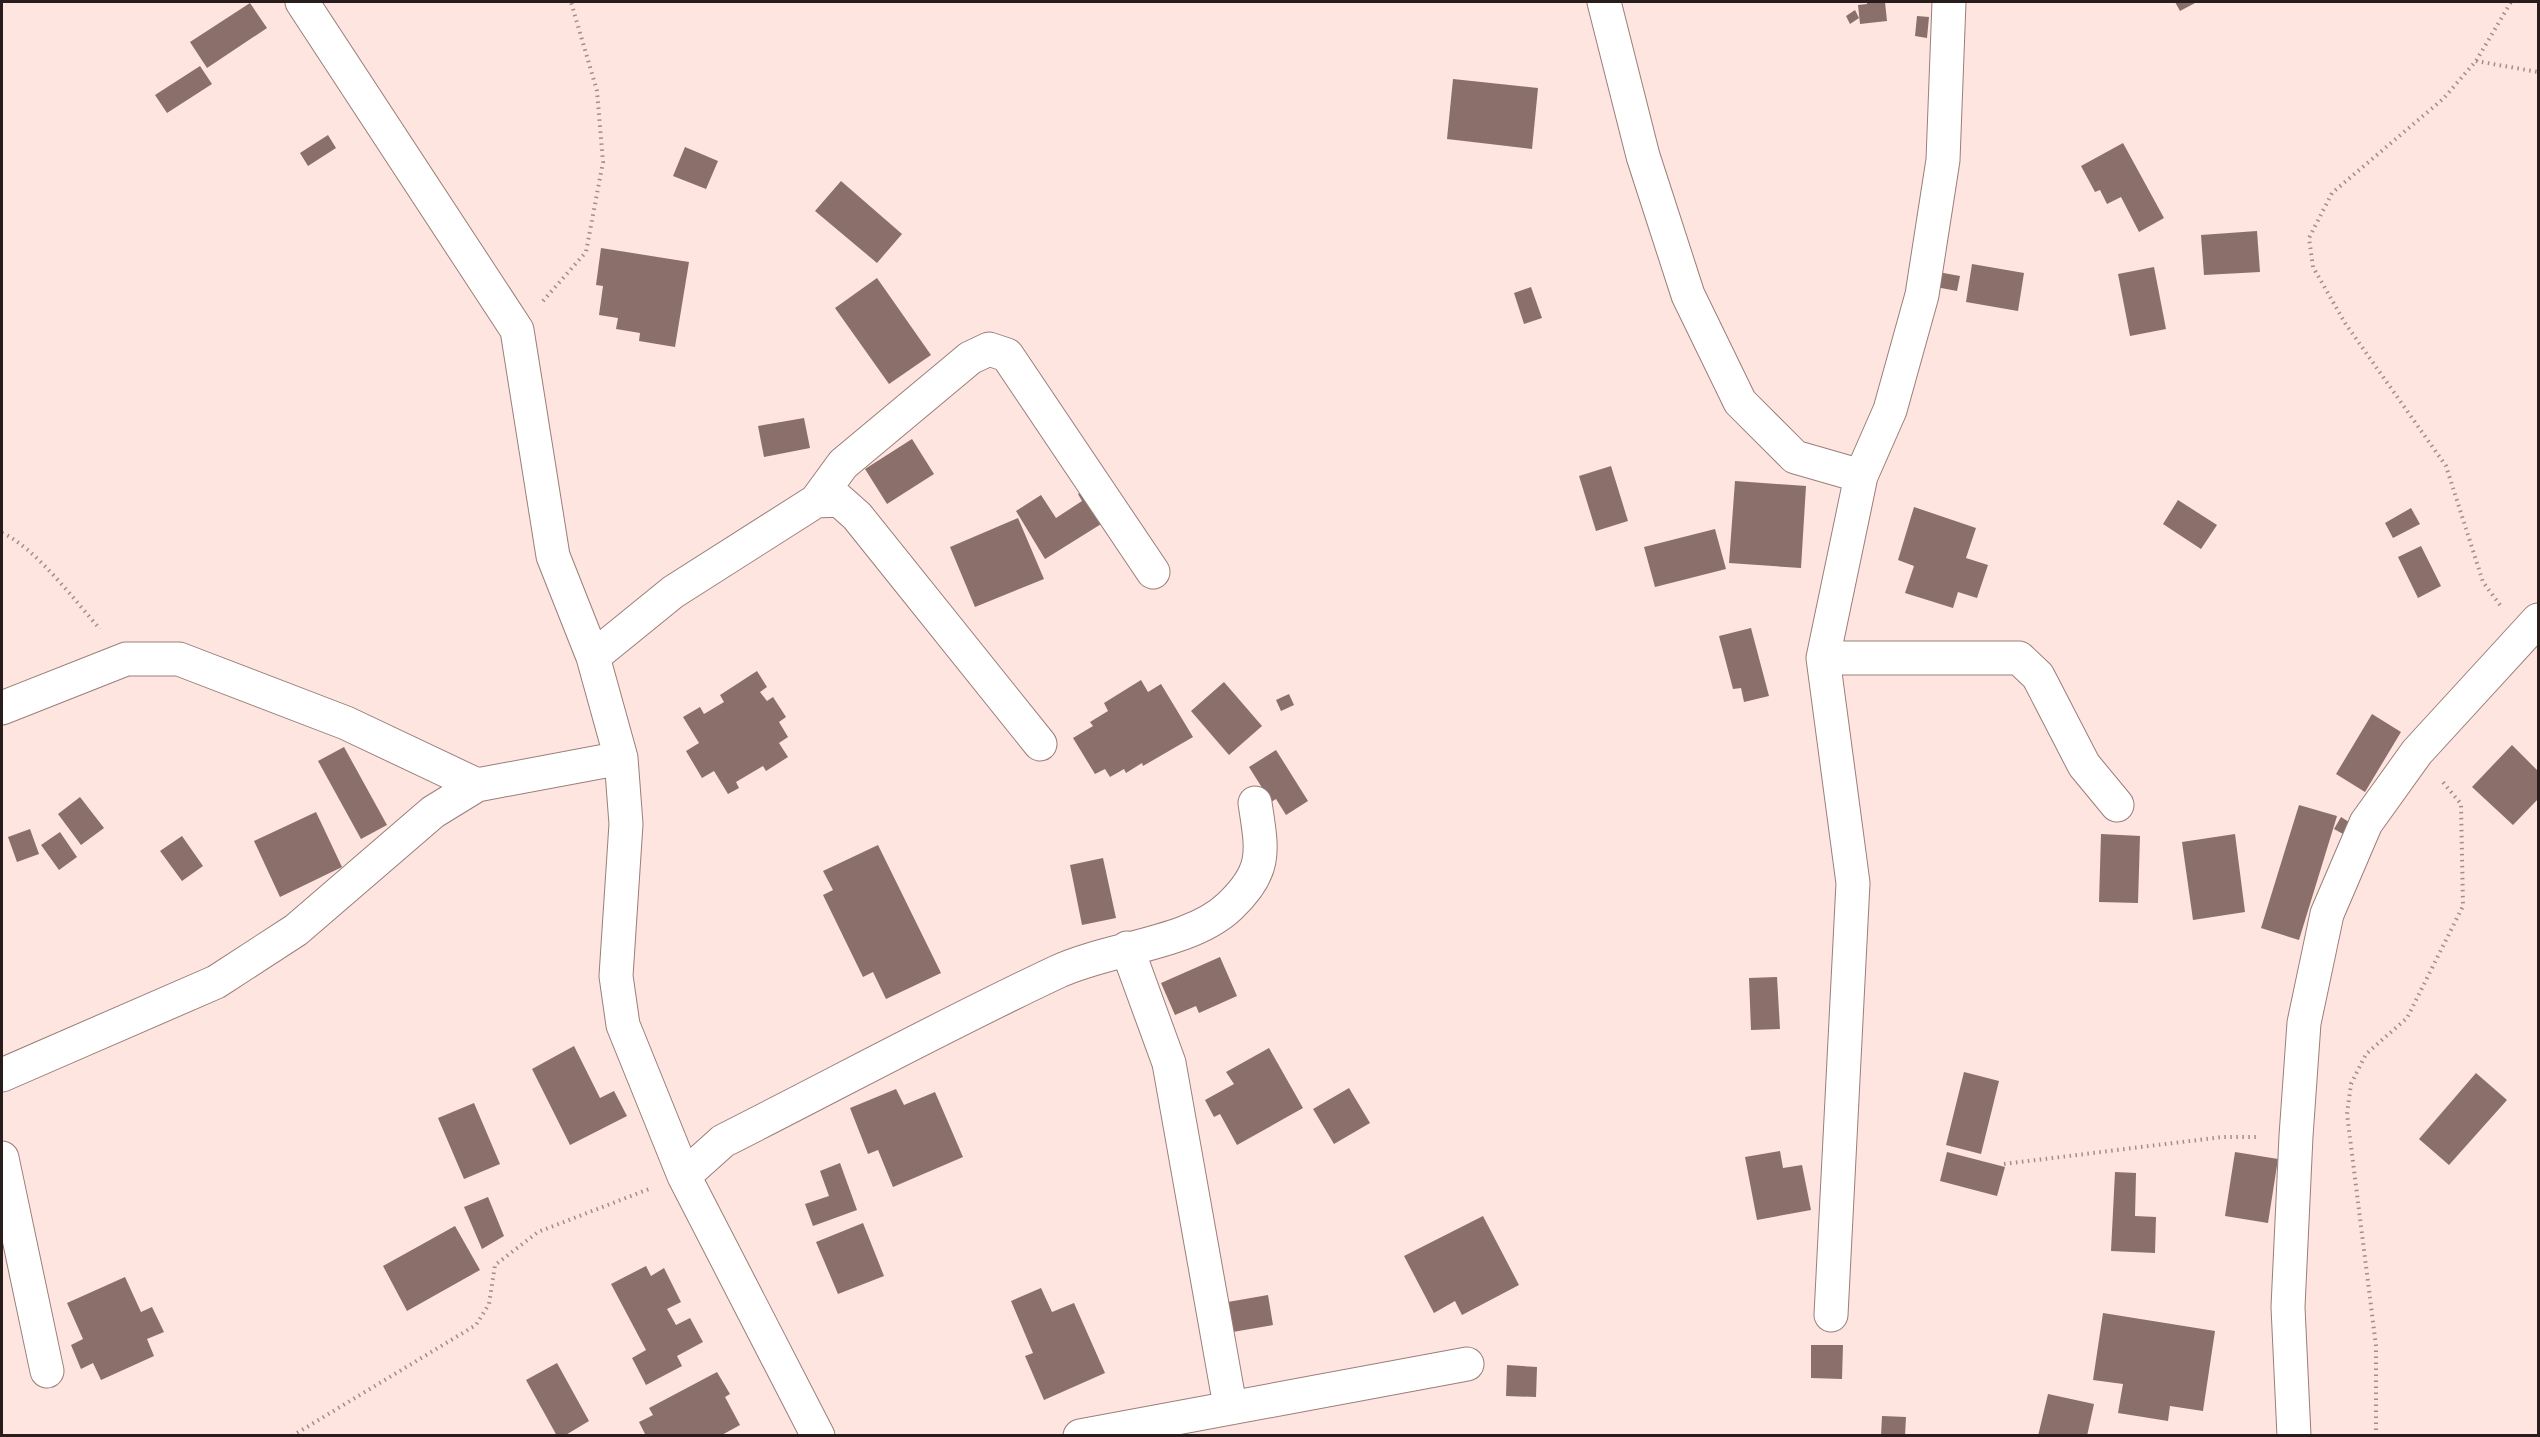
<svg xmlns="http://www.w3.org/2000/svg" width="2540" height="1437" font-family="Karla,sans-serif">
  <rect width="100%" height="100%" fill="#fee5e0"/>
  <path fill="#8a6f6a" d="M1867,2H1885L1887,21L1860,24L1858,5L1867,4Z
    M2175,2H2197L2180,11Z
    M250,3L267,28L207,68L190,42Z
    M1855,10L1859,18L1850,24L1846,16Z
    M1917,16L1929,17L1927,38L1915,36Z
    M200,66L212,84L167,113L155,95Z
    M1453,79L1538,88L1532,149L1447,139Z
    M328,135L336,148L308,166L300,153Z
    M2123,143L2164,218L2139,232L2121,197L2107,204L2100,190L2095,192L2081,166Z
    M685,147L718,161L706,189L673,176Z
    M841,181L902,234L877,263L815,211Z
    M2257,231L2260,272L2204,275L2201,235Z
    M601,248L689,262L675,347L639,341L640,333L616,329L618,318L599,315L603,286L596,285Z
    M1972,264L2024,273L2018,311L1966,302Z
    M2154,267L2166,329L2130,336L2118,274Z
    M1938,272L1960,276L1957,291L1936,287Z
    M877,278L931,355L889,384L835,308Z
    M1531,287L1542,318L1524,324L1514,293Z
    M804,418L810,448L764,457L758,426Z
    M912,439L934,474L887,504L865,469Z
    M1611,466L1628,521L1596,531L1579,476Z
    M1735,481L1806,486L1801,568L1729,563Z
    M1094,485L1114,516L1045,559L1016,511L1041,495L1056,518L1082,501L1078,494Z
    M2178,500L2217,525L2201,549L2163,524Z
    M1914,507L1976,528L1966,558L1988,565L1977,598L1958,592L1953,608L1905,593L1914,566L1898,560Z
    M2411,508L2420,524L2393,538L2385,523Z
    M1018,518L1044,579L975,607L950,547Z
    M1715,529L1726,569L1655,587L1644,547Z
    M2421,546L2441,586L2418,598L2398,557Z
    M1751,628L1769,696L1744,702L1741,688L1733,689L1719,636Z
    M757,671L767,687L760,692L767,701L773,697L786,717L779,722L788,737L779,743L788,757L766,771L763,766L736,782L739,788L728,794L714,771L702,778L686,751L699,743L683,717L700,707L704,714L724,702L720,695Z
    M1141,680L1148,692L1161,684L1193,737L1143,766L1142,763L1126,773L1124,769L1110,777L1105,769L1095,774L1073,738L1093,726L1090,722L1108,711L1104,703Z
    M1224,682L1262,726L1229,755L1191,711Z
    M1289,694L1294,705L1281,711L1276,700Z
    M2372,714L2401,732L2365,792L2336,774Z
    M2512,745L2538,771V799L2513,825L2472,787Z
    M344,747L387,825L361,839L318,761Z
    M1276,750L1308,801L1286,815L1276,799L1271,802L1249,767Z
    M80,797L104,828L81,845L58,814Z
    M2299,805L2337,816L2299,940L2261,928Z
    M316,812L342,867L280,897L254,841Z
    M2341,817L2349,822L2343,834L2334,829Z
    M30,829L39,854L17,862L8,837Z
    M60,832L77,857L59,870L41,845Z
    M2101,834L2140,836L2138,903L2099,902Z
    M2235,834L2245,912L2193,920L2182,842Z
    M182,836L203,866L182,881L160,851Z
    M878,845L941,973L886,999L873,972L863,977L823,895L833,890L823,871Z
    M1103,858L1116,918L1082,925L1070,865Z
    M1220,957L1237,996L1199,1013L1196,1006L1175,1015L1161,983Z
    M1777,977L1780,1029L1751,1030L1749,978Z
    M574,1046L600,1098L614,1091L627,1116L570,1145L532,1069Z
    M1269,1048L1303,1108L1237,1145L1220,1114L1214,1117L1205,1100L1234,1084L1226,1072Z
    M1964,1072L1999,1081L1981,1154L1946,1145Z
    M2476,1073L2507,1100L2449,1165L2419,1139Z
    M1349,1088L1370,1123L1334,1144L1313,1109Z
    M896,1089L904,1105L935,1092L963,1157L893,1187L878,1150L868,1154L850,1108Z
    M474,1103L500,1164L464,1179L438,1118Z
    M1780,1151L1783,1168L1802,1165L1811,1210L1757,1220L1745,1157Z
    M1947,1152L2005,1167L1997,1196L1940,1181Z
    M2235,1152L2278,1159L2268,1223L2225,1216Z
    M840,1163L857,1210L813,1226L805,1204L829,1196L820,1171Z
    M2115,1172L2136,1173L2135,1216L2156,1217L2155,1253L2111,1251Z
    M488,1197L504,1236L482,1249L464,1207Z
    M1483,1216L1519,1285L1462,1315L1455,1301L1434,1313L1404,1256Z
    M863,1223L884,1276L838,1294L816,1242Z
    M455,1226L480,1270L407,1311L383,1266Z
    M646,1266L651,1276L664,1268L681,1302L667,1309L676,1325L690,1318L703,1342L677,1356L682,1366L646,1385L632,1358L646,1350L611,1284Z
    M125,1277L141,1312L152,1307L164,1332L147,1339L154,1356L101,1380L93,1363L81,1369L71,1345L83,1339L67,1303Z
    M1041,1288L1052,1312L1074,1303L1105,1373L1044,1400L1025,1356L1033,1353L1011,1301Z
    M1268,1295L1273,1325L1227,1333L1222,1303Z
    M2103,1313L2215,1331L2203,1411L2170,1406L2168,1421L2118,1413L2123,1384L2093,1380Z
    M1811,1345H1843L1842,1379L1811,1378Z
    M557,1363L589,1421L564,1436H557L526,1380Z
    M1507,1365L1537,1367L1536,1397L1506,1396Z
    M717,1372L730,1394L725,1397L740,1425L720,1436H646L639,1422L653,1415L649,1408Z
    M2048,1394L2094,1404L2087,1436H2038Z
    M1882,1416L1906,1417L1905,1436H1881Z"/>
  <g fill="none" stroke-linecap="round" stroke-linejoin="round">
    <defs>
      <path id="street" d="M302,2L517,330L553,556L593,657L621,758L626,824L616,976L623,1025L684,1176L818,1436
        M1604,2L1643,156L1688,295L1740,402L1795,457L1861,476
        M816,501L843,464L970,358L989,349L1007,355L1153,572
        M593,657L673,592L816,501L839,500L857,516L1040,744
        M1823,658H2019L2038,676L2084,765L2117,805
        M2,708L126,659H179L346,723L477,785
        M1127,948L1169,1063L1230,1406
        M2,1075L216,982L296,930L433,812L477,785L621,758
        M2,1158L47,1371
        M684,1176L723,1141C834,1085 944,1025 1057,972C1107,948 1191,944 1230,906C1268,870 1262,850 1255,803
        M1831,1315L1853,883L1823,658L1861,476L1890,410L1922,295L1943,160L1949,2
        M1080,1436L1467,1364
        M2294,1436L2288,1307L2296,1136L2304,1023L2327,914L2366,823L2417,752L2538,620"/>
    </defs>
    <use href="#street" stroke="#9a7e79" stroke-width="35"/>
    <path stroke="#a18e8a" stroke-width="4" stroke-dasharray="1.5 4.5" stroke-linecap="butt" d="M2476,61L2538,72
      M543,301L586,252L603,162L597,91L571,2
      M2,533C35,547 75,601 100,629
      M2500,605L2483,582L2446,466L2345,323L2313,267L2309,238L2332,193L2443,99L2476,61L2511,2
      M2004,1164L2222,1137H2259
      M292,1436L476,1325L489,1304L495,1265L538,1232L649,1189
      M2376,1436V1346L2347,1114L2351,1084L2366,1054L2407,1018L2463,906L2461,804L2442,781"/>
    <use href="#street" stroke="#fff" stroke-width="33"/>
  </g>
  <rect width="2540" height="1437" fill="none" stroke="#281d1b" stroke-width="6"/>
</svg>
